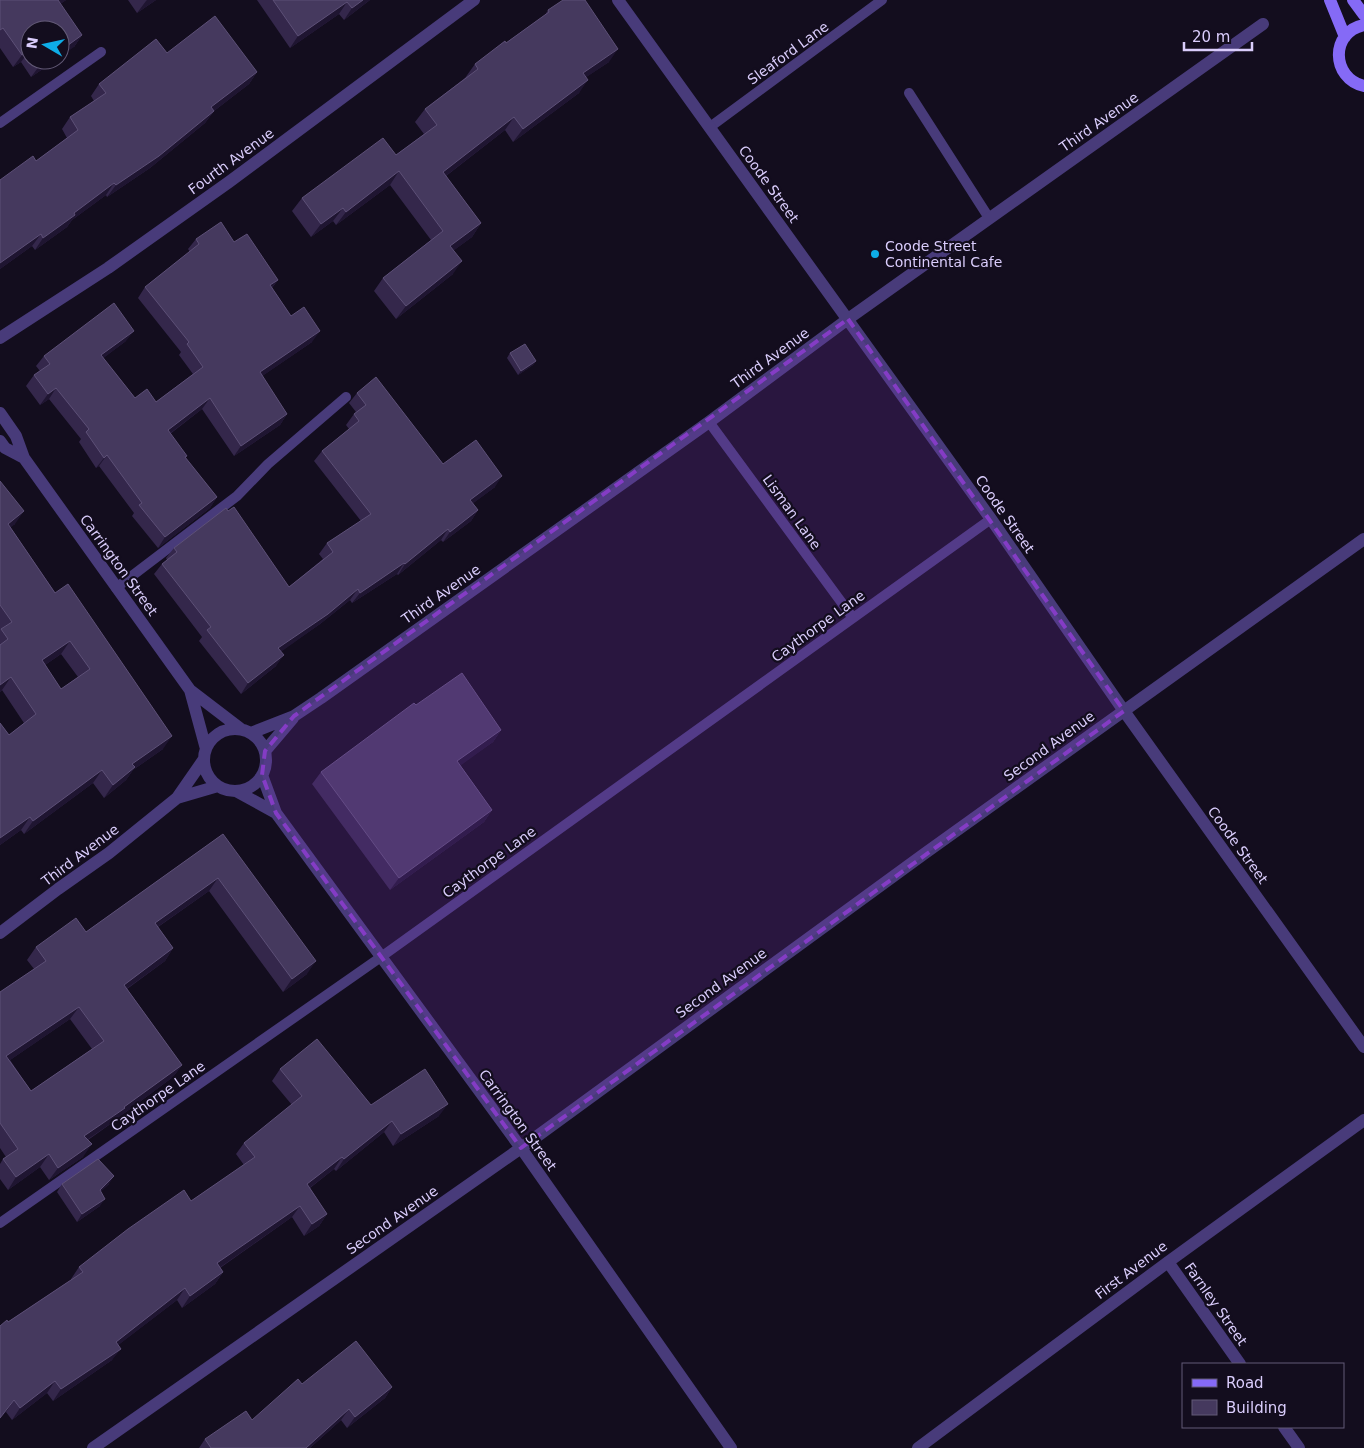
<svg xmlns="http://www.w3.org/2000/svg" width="1364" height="1448" font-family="'DejaVu Sans',sans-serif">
  <rect width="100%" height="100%" fill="#130d1e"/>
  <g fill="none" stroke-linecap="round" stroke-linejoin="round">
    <path stroke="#483b7a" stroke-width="10" d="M909,93L989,218
      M0,123L101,52
      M710,127L882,0
      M709,422L853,618
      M116,588L237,496L268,464L346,397
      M0,1223L381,957L991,519"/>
    <path stroke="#483b7a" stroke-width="12" d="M618,0L991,519L1124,711L1364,1047
      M0,338L108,268L229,182L474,0
      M0,413L16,436L24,458L190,690L241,729
      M0,441L5,448L24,458
      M190,690L206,749
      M204 760a31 31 0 1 1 62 0a31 31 0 1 1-62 0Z
      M251,733L294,716L321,698L709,422L848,319L1263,24
      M265,751L293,718
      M262,775L276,813L521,1148L731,1448
      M236,791L276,813
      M177,798L218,786
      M0,933L58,889L109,853L177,798L204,759
      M1168,1262L1240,1364
      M1284,1427L1299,1448
      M93,1448L521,1148L924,854L1364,539
      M918,1448L1168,1262L1364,1120"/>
    <path stroke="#856af6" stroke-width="12" d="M1330,0L1345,37
      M1353,0L1364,15
      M1364,25C1330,32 1331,78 1364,86"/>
  </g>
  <path fill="#34274b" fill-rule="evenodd" d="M0,0H66L60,4L82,35L74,47L30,30V60H56L31,77L21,62L13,67L0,48Z
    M128,0H156L137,13Z
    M257,0H370L344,20L339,14L290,48Z
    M548,10L609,62L586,77L579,93L513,142L505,130L446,176L481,223L472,237L454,250L453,274L396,319L374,291L383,278L431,240L390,185L336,225L333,221L311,237L292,211L302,198L396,155L424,134L415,122L425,109L465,78L475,64L506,43L545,15Z
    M167,53L257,72L249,84L214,111L205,123L150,168L107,197L106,195L72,220L67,227L35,250L32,246L0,269V180L36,161L67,138L62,129L70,117L94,101L91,96L99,84Z
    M196,239L234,242L278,280L272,288L291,316L312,342L262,376L287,414L280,425L234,456L202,409L170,434L185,458L217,497L210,508L158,548L132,516L134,513L99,466L96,468L79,442L81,439L49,399L40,405L26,386L34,375L40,371L36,366L44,356L126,341L103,358L135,398L156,402L193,374L179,355L181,352L138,298L145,287L190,252L188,249Z
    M510,353L536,361L533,365L518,375L507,358Z
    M357,393L443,464L495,487L473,503L478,510L471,521L443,542L441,540L398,575L397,574L352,603L350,600L320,624L281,651L276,666L241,694L199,641L202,637L154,574L162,564L167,560L166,558L174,548L289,587L323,559L319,554L327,543L361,521L314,461L322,451L349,429L346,425L354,414L356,412L349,403Z
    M0,481L15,524L10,527L163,749L133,770L126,780L104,798L93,783L24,834L21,830L0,845V723L9,735L24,723L2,690L0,692ZM61,654L78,677L61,689L45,665Z
    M416,705L501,730L493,742L460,765L492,810L484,822L390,890L312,784L321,772Z
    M223,834L307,974L283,992L209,891L158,927L173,948L165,961L127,989L182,1065L173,1077L118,1118L116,1120L88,1140L83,1157L49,1180L40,1167L8,1190L0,1179V1164L3,1159L6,1157L0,1148V992L34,969L27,960L36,947L86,932ZM70,1019L92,1049L31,1091L10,1060Z
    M280,1069L371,1105L439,1116L393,1146L384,1132L336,1171L334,1169L310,1188L327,1214L319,1226L304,1236L292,1217L220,1268L223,1272L215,1284L182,1308L177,1300L118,1345L112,1360L53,1401L47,1393L12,1420L6,1412L8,1322L71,1280V1279L79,1267L191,1201L244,1165L236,1154L244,1143L292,1105L272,1081Z
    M62,1184H109L100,1192V1206L77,1222L57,1192Z
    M302,1384L392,1387L385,1398L347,1428L341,1420L310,1448H199L205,1439L252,1420Z"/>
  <path fill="#1f1531" d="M57,0H66L49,12Z
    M147,0H156L137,13L146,1Z
    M363,0H370L344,20L352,8Z
    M347,2L339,14L290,48L298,36Z
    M82,35L74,47L60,57V51Z
    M618,49L609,62L573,86L583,73Z
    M30,50L21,62L13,67L22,55Z
    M47,60H56L31,77L40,65Z
    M257,72L249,84L214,111L205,123L150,168L107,197L116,185L211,107Z
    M588,80L579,93L513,142L523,129Z
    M514,117L505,130L434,185L443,172Z
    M399,171L390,185L336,225L346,212Z
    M114,183L106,195L72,220L67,227L35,250L43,238L74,213Z
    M343,208L333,221L311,237L321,224Z
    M481,223L472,237L441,260L450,246Z
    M41,234L32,246L0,269V263Z
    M462,261L453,274L396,319L406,306Z
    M278,280L270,290V285Z
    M134,331L126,341L93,366L101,355Z
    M320,331L312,342L252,383L260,372Z
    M536,361L533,365L518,375L521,371Z
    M56,388L49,399L40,405L48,394Z
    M210,398L202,409L160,441L168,430Z
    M287,414L280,425L234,456L241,446Z
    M107,455L99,466L96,468L104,458Z
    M502,476L495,487L463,511L470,500Z
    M217,497L210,508L158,548L165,537Z
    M478,510L471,521L443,542L450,532Z
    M24,511L15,524L0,536L8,524Z
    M448,529L441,540L398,575L405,564Z
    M404,563L397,574L352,603L360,593Z
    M358,589L350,600L320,624L271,659L278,648Z
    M70,641L61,654L33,673L42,660Z
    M284,655L276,666L241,694L248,683Z
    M11,677L2,690L0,692V685Z
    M501,730L493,742L449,774L457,761Z
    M172,736L163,749L133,770L126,780L104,798L113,785L132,764Z
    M102,770L93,783L24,834L33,821Z
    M492,810L484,822L390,890L399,878Z
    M30,817L21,830L0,845V838Z
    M218,878L209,891L146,935L155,923Z
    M173,948L165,961L115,997L124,985Z
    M316,961L307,974L283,992L292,979Z
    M79,1007L70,1019L0,1067L6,1056Z
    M182,1065L173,1077L118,1118L116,1120L75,1148L84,1136Z
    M448,1104L439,1116L393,1146L401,1134Z
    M392,1121L384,1132L336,1171L344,1159Z
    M92,1144L83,1157L49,1180L58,1168Z
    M49,1154L40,1167L8,1190L16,1177Z
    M342,1157L334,1169L299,1196L307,1184Z
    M114,1176L109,1184L94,1198L100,1190Z
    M105,1199L100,1206L77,1222L82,1214Z
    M300,1206L292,1217L209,1275L217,1263Z
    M327,1214L319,1226L304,1236L312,1224Z
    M223,1272L215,1284L182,1308L190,1296Z
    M185,1288L177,1300L108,1353L116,1342Z
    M121,1349L112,1360L53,1401L61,1389Z
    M55,1381L47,1393L12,1420L20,1408Z
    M392,1387L385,1398L347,1428L355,1417Z
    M14,1400L6,1412L0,1419V1418Z
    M349,1409L341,1420L310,1448H306Z"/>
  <path fill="#45395e" stroke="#5d5077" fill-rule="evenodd" d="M0,0H58L82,35L60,51V30H30V50L22,55L3,28L0,30Z
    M273,0H363L352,8L347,2L298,36Z
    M563,0H585L618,49L583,73L588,80L523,129L514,117L443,172L481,223L450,246L462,261L406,306L383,278L443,231L399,171L346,212L343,208L321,224L302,198L383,138L396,155L437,125L425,109L478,69L475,64L505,41L506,43L549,12L548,10Z
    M215,16L257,72L211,107L214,111L159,156L116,185L114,183L74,213L75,215L43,238L41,234L0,263V180L33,156L36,161L78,130L70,117L106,93L99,84L156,39L167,53Z
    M37,60H47L40,65Z
    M221,222L234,242L247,234L278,280L270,285L291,316L304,307L320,331L260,372L287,414L241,446L210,398L168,430L187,456L185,457L217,497L165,537L139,505L142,503L107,455L104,458L86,432L89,429L56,388L48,394L34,375L50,364L44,356L114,303L134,331L101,355L135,398L147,389L156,402L203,367L187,344L189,342L145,287L199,244L196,239Z
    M525,344L536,361L521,371L510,353Z
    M376,377L443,464L476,440L502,476L470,500L478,510L450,532L448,529L405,564L404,563L360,593L358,589L328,614L278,648L284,655L248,683L207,630L211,627L162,564L177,552L174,548L226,508L228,511L234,507L289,587L333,552L327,543L371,514L322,451L359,421L354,414L366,405L357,393Z
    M0,481L24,511L8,524L55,593L68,584L172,736L132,764L135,767L113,785L102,770L33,821L30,817L0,838V723L9,735L36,714L11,677L0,685V645L8,639L1,629L12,622L0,605ZM70,641L90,669L61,689L42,660Z
    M462,673L501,730L457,761L492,810L399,878L321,772L414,703L416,705Z
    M223,834L316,961L292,979L218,878L155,923L173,948L124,985L182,1065L124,1107L125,1108L84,1136L92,1144L58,1168L49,1154L16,1177L3,1159L18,1149L0,1123V992L46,961L36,947L76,918L86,932ZM79,1007L104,1041L31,1091L6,1056Z
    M317,1039L371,1105L425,1069L448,1104L401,1134L392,1121L344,1159L342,1157L307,1184L327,1214L312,1224L300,1206L217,1263L223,1272L190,1296L185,1288L116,1342L121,1349L61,1389L55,1381L20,1408L14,1400L0,1418V1326L7,1320L8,1322L83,1272L79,1267L128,1229L184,1190L191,1201L255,1157L244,1143L302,1096L280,1069Z
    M98,1159L114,1176L100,1190L105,1199L82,1214L62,1184Z
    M356,1341L392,1387L355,1417L349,1409L306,1448H211L205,1439L246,1411L252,1420L298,1379L302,1384Z"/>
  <path fill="#843cc5" fill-opacity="0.2" stroke="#843cc5" stroke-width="4" stroke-dasharray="10 6" stroke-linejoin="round" d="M848,319L1124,711L521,1148L276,813L262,775L265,751L294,716Z"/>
  <circle fill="#0eade7" stroke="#130d1e" stroke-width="2" cx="875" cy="254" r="5"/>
  <g text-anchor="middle" stroke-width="4.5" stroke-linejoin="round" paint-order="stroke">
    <g font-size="14" fill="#dacdfc" stroke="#130d1e">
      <text transform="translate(788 53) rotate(-36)" y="5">Sleaford Lane</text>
      <text transform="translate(1099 122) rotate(-35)" y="5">Third Avenue</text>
      <text transform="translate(231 161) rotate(-36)" y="5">Fourth Avenue</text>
      <text transform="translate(769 184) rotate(54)" y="5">Coode Street</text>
      <text transform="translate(770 358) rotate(-36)" y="5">Third Avenue</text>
      <text transform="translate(792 512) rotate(54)" y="5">Lisman Lane</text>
      <text transform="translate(1005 514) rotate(55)" y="5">Coode Street</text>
      <text transform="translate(119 565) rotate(54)" y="5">Carrington Street</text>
      <text transform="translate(441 594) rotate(-35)" y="5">Third Avenue</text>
      <text transform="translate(818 626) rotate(-36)" y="5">Caythorpe Lane</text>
      <text transform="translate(1049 746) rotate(-36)" y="5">Second Avenue</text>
      <text transform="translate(1238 845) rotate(54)" y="5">Coode Street</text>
      <text transform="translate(80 855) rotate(-37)" y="5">Third Avenue</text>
      <text transform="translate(489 862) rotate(-36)" y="5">Caythorpe Lane</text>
      <text transform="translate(721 983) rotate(-36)" y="5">Second Avenue</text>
      <text transform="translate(158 1096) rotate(-35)" y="5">Caythorpe Lane</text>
      <text transform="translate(518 1120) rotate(54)" y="5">Carrington Street</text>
      <text transform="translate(392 1220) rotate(-35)" y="5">Second Avenue</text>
      <text transform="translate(1131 1270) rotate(-37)" y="5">First Avenue</text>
      <text transform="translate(1216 1304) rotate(55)" y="5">Farnley Street</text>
    </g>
    <g font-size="14" fill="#dacdfc" stroke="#130d1e" text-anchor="start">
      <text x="885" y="251">Coode Street<tspan x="885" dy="16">Continental Cafe</tspan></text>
    </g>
  </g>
  <rect x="1182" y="1363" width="162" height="65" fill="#130d1e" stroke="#635a77"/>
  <rect x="1192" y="1379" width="25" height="8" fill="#856af6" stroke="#635a77"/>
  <text x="1226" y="1388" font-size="15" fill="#dacdfc">Road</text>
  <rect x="1192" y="1400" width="25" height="15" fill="#45395e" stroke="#635a77"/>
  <text x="1226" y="1413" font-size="15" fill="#dacdfc">Building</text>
  <g transform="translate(45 45) rotate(279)"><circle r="24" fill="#130d1e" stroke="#635a77"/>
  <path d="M0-4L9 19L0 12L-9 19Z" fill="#0eade7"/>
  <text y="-8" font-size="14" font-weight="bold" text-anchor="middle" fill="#dacdfc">N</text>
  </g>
  <path d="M1184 42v8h68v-8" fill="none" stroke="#dacdfc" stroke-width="2.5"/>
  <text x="1192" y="42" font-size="15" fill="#dacdfc" stroke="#130d1e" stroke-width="4" paint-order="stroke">20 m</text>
</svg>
